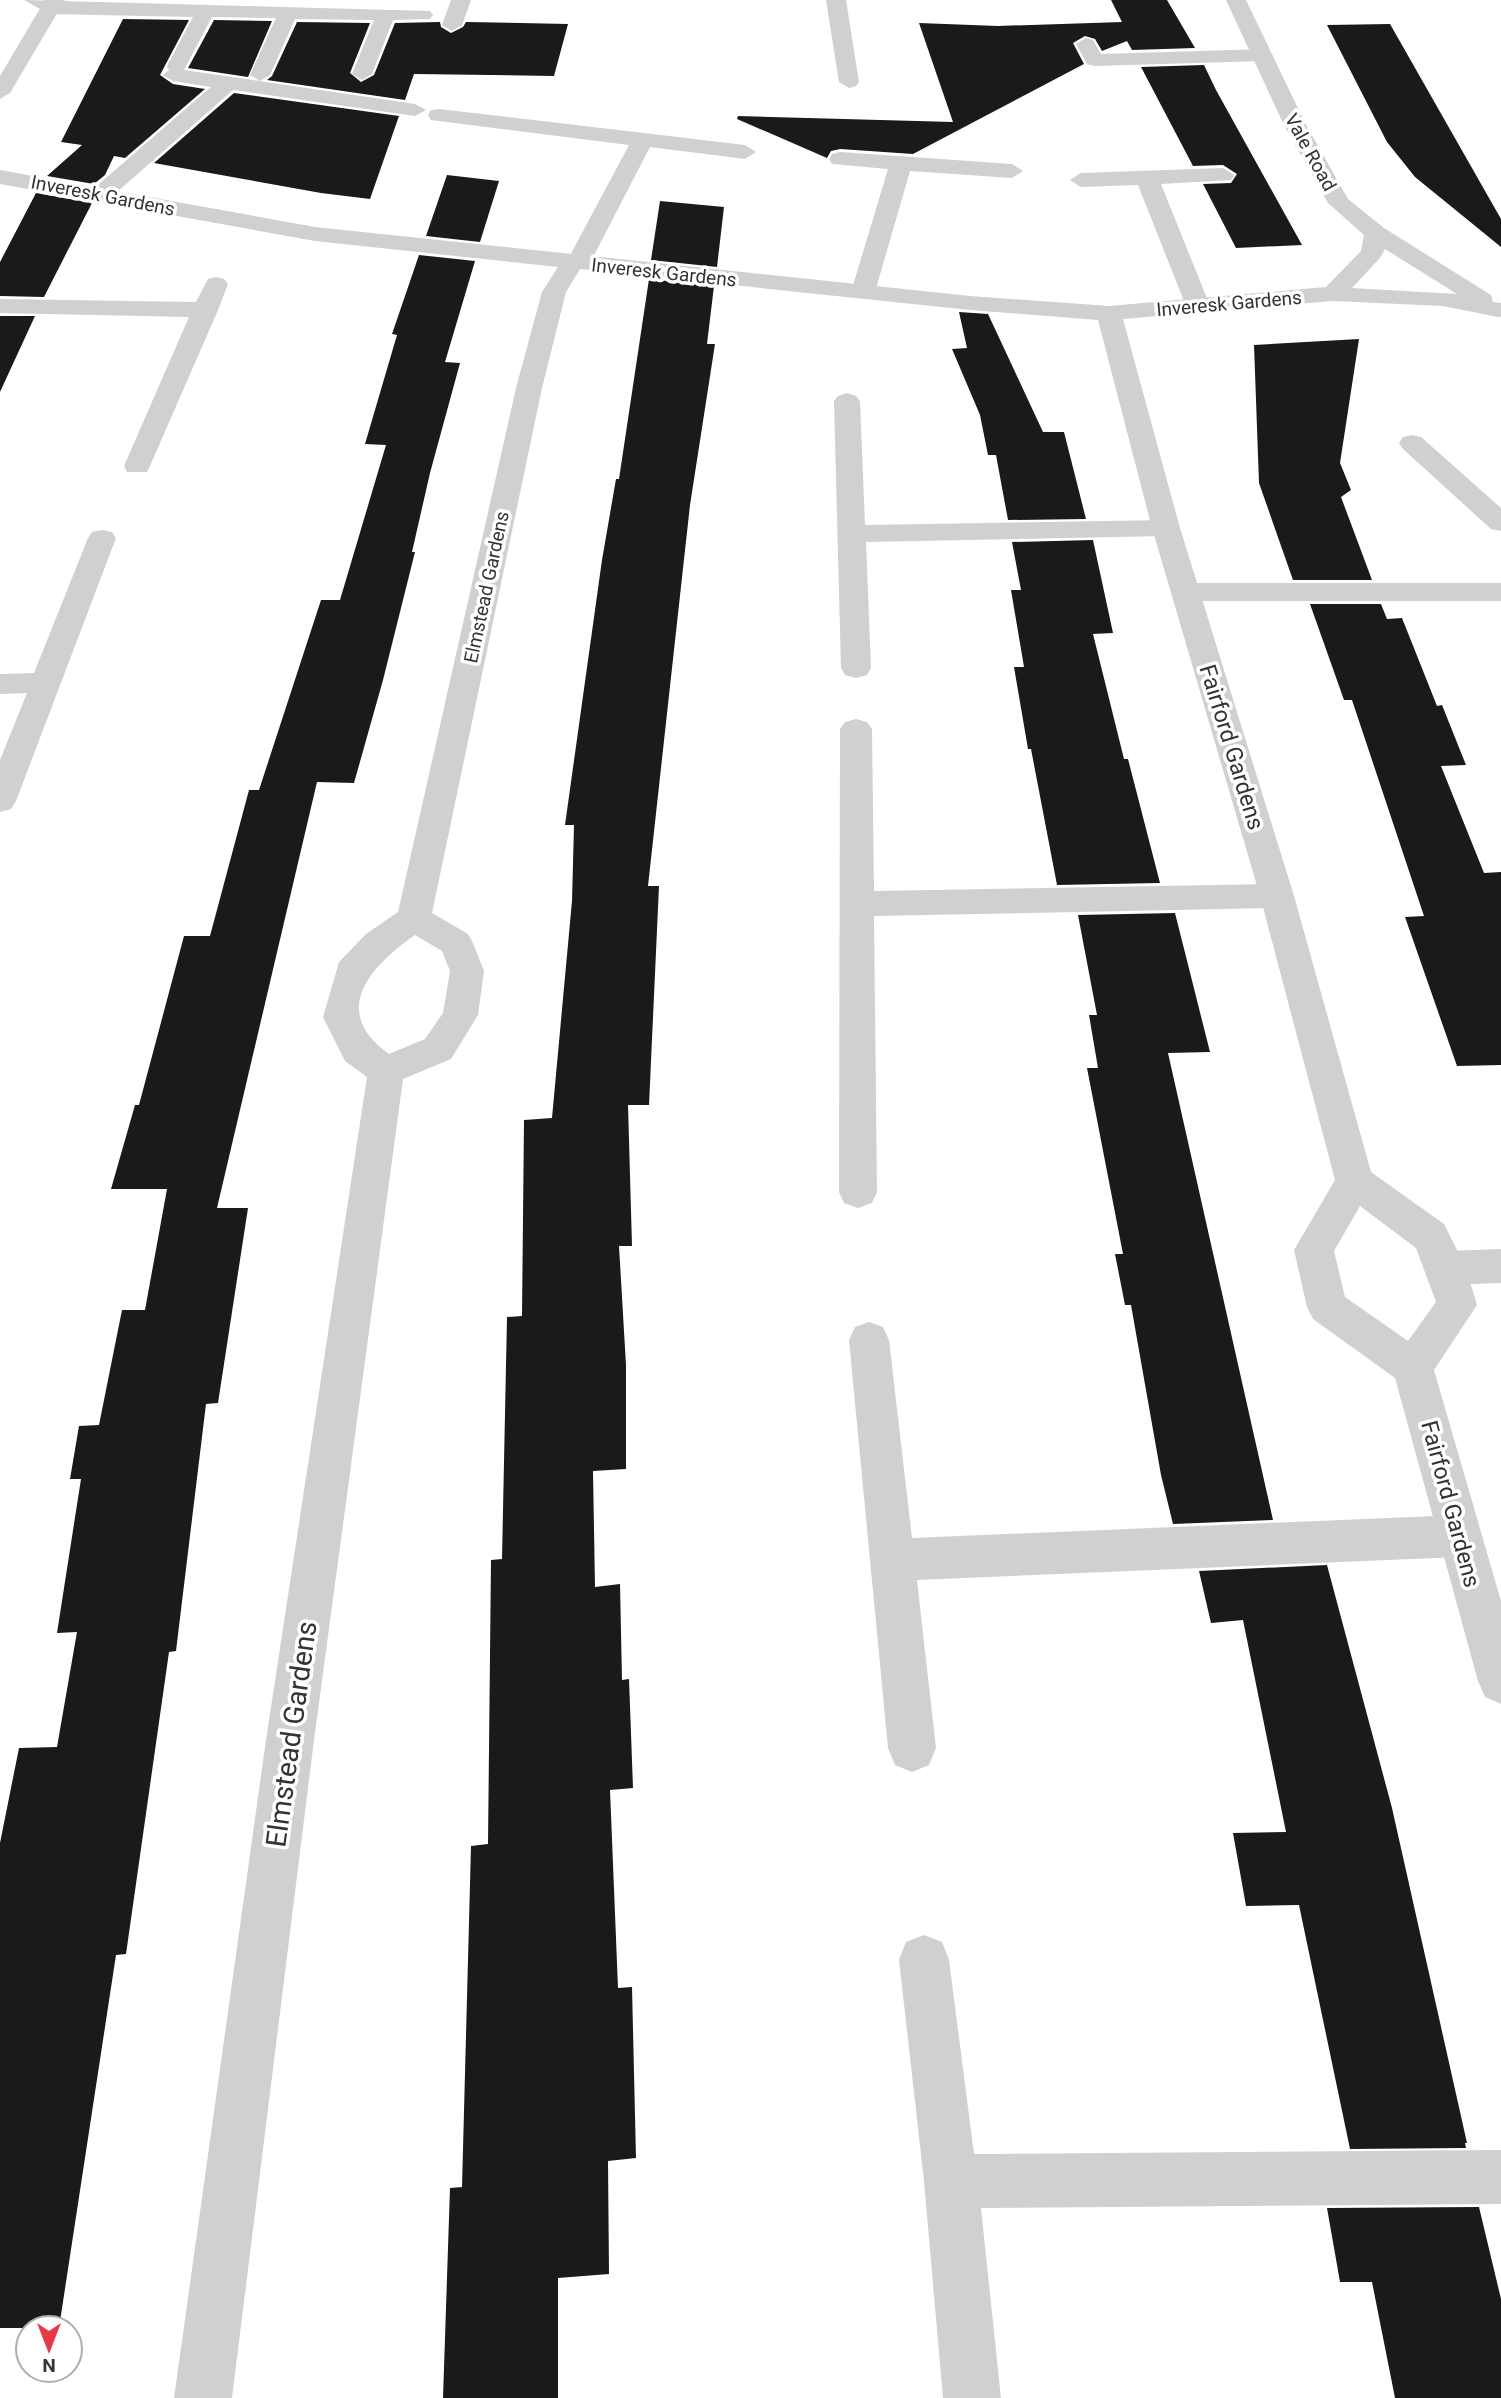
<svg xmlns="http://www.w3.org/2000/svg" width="1501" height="2398" font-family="Roboto,sans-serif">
  <rect width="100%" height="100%" fill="#fff"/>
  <path fill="#1a1a1a" d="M1111,0H1167L1195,48L1132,50L1127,41L1102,51L1095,39L1085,36L1073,43L1084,64L913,154L840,149L831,151L827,158L737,119L738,116L953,122L919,23L998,26L1122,22Z
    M123,19L189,20L160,75L173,84L205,89L125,158L114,156L105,175L94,184L47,176L82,145L61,142Z
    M214,20L272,21L248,77L188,68Z
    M297,22L370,23L350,73L361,82L374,75L395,23L440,22L441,27L451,33L463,27L466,22L568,24L554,76L414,74L405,100L267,80L272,76Z
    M1390,24L1501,219V247L1415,177L1387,142L1327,25Z
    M1204,65L1216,90L1302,245L1236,248L1203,184L1231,183L1237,174L1223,165L1193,166L1141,67Z
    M234,93L399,116L370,199L321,193L154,163Z
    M447,175L499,181L480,242L426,236Z
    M36,193L92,203L44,297L0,296V262Z
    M660,201L724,207L717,267L651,260Z
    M419,255L475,261L445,362L460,363L430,473L412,552H415L383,680L354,783L317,782L217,1208H248L218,1403L206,1404L176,1651L169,1652L126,1954L116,1955L59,2328H0V1843L19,1748L57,1747L77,1632L57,1633L81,1479H70L79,1426L99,1425L122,1310H145L167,1189H111L135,1105H139L184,936H210L249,790H259L321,600H340L386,445L365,444L397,335L392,334Z
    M649,279L714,286L707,344H715L690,505L648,886H659L649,1105H628L632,1246H619L626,1365V1469L593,1471L595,1587L620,1584L622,1680L629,1679L633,1788L610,1790L618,1988L632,1987L636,2158L608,2161L609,2274L558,2278V2398H443L450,2188L462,2187L471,1846L488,1844L491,1560L502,1559L507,1317L522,1316L524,1120L552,1118L572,901L574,825H565L602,560L616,479H619Z
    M959,312L988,314L1043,432H1064L1086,519L1008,520L996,455H988L980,415L952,349L967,348Z
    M0,316H35L0,392Z
    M1359,339L1340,463L1351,490L1341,497L1372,580H1293L1259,483L1254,345Z
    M1093,540L1113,633L1093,634L1124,759H1128L1160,883L1057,885L1031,749H1028L1014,667H1024L1011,590H1021L1012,542Z
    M1310,604H1381L1387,619L1402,618L1437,706L1442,705L1466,765L1441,766L1484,873L1501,872V1065L1457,1066L1405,917L1424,916L1352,700H1344Z
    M1175,913L1210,1052L1168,1053L1273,1520L1173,1524L1161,1475L1131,1305H1125L1115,1254H1123L1087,1068H1098L1089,1015H1097L1078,915Z
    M1327,1565L1392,1808L1467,2143H1465L1466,2148L1350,2149L1299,1905L1246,1906L1233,1833L1286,1832L1243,1620L1211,1623L1199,1571Z
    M1479,2207L1501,2299V2398H1395L1372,2282H1340L1327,2208Z"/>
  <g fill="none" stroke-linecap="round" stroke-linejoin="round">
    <path fill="#d0d0d0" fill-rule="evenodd" d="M24,0L430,11L433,15L430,19L393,20L372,74L362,80L352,74L374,20L295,19L270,75L260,81L250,75L276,18L212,17L184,70L415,104L426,110L415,116L233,90L108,200H92L89,195L92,190L211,87L173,81L163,75L169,70L167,66L193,17L49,14Z
      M1086,38L1093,40L1101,54L1263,49L1273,55L1263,61L1094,66L1087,64L1076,44Z
      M439,109L745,145L756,152L745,159L650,147L590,263L586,268H570L566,263L629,145L431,120L428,115L431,110Z
      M840,152L1012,164L1023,171L1012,178L910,171L875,292L872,297H854L851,292L888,169L832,164L829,159L832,154Z
      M1223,168L1234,175L1231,180L1161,184L1210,306L1207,311H1189L1186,306L1138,185L1081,187L1070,180L1081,173Z
      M216,277L224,279L228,284L218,310L150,466L147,472H127L124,466L189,317L0,313V299L196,302L208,279Z
      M847,393L856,396L860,401L865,525L1166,520L1176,522L1180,528L1176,534L1166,536L866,542L871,668L867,675L856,678L845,675L841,668L834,401L838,396Z
      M1412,435L1421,437L1501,508V531L1491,529L1403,449L1399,443L1403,437Z
      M102,530L112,532L116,538L16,801L11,809L0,812V760L27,693L0,694V674L34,673L88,538L92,532Z
      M1185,583H1501V601H1185L1175,598L1171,592L1175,586Z
      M856,719L867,722L872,729L874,891L1277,884L1289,887L1294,896L1289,905L1277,908L874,916L877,1192L872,1203L858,1208L844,1203L839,1192L840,729L845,722Z
      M1501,1249V1283L1446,1285L1432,1280L1426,1268L1432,1256L1446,1251Z
      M869,1322L883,1327L889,1340L912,1538L1459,1515L1475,1521L1481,1536L1475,1551L1459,1557L917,1580L936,1748L929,1765L912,1772L895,1765L888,1748L849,1340L855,1327Z
      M924,1935L942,1942L949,1960L974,2154L1501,2150V2204L981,2208L1001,2398H943L924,2181L899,1960L906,1942Z"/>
    <path fill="#d0d0d0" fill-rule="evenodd" d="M45,0H65L10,93L0,99V76Z
      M451,0H471L462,25L452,31L442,25Z
      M826,0H846L859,82L856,86L849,88L839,82Z
      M1226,0H1246L1305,123L1348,199L1384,228L1491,295L1493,302L1501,303V317H1498L1443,306L1333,301L1123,319L1180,528L1294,896L1371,1172L1444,1224L1466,1268L1477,1305L1434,1370L1501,1601V1704L1485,1697L1478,1681L1395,1378L1313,1319L1307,1307L1294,1250L1335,1180L1260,896L1152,528L1098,320L970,310L580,269L566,292L542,388L432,913L468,934L473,943L484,971L478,1015L451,1059L403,1079L314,1740L232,2398H174L266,1740L367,1077L345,1061L323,1017L339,962L366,934L398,912L516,388L542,292L558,267L315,241L0,184V170L315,227L970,296L1109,306L1326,287L1361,251L1364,235L1328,203L1283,123ZM1385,249L1457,294L1352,288L1380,258ZM415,935L442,951L450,971L443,1013L425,1039L389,1054C329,1012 370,966 415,935ZM1360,1206L1416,1248L1436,1302L1408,1341L1345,1297L1334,1251Z"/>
  </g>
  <g text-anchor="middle" stroke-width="7" stroke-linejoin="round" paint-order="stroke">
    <g font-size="19" fill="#333" stroke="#fff">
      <text transform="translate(1311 152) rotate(61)" y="7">Vale Road</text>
      <text transform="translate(103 195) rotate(11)" y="7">Inveresk Gardens</text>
      <text transform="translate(664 272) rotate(6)" y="7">Inveresk Gardens</text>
      <text transform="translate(1229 303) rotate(-5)" y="7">Inveresk Gardens</text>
      <text transform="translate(486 587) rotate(-78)" y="7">Elmstead Gardens</text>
    </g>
    <g font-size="23" fill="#333" stroke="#fff">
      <text transform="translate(1232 747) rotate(73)" y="8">Fairford Gardens</text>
      <text transform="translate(1451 1504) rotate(75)" y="8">Fairford Gardens</text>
    </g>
    <g font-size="28" fill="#333" stroke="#fff">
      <text transform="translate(291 1734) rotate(-82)" y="10">Elmstead Gardens</text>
    </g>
  </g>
  <g transform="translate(49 2349) rotate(180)"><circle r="33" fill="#ffffff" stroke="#adadad" stroke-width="2"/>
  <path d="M0-5L12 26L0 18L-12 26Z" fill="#e63946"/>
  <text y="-10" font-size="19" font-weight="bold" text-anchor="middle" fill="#333333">N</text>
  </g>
</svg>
